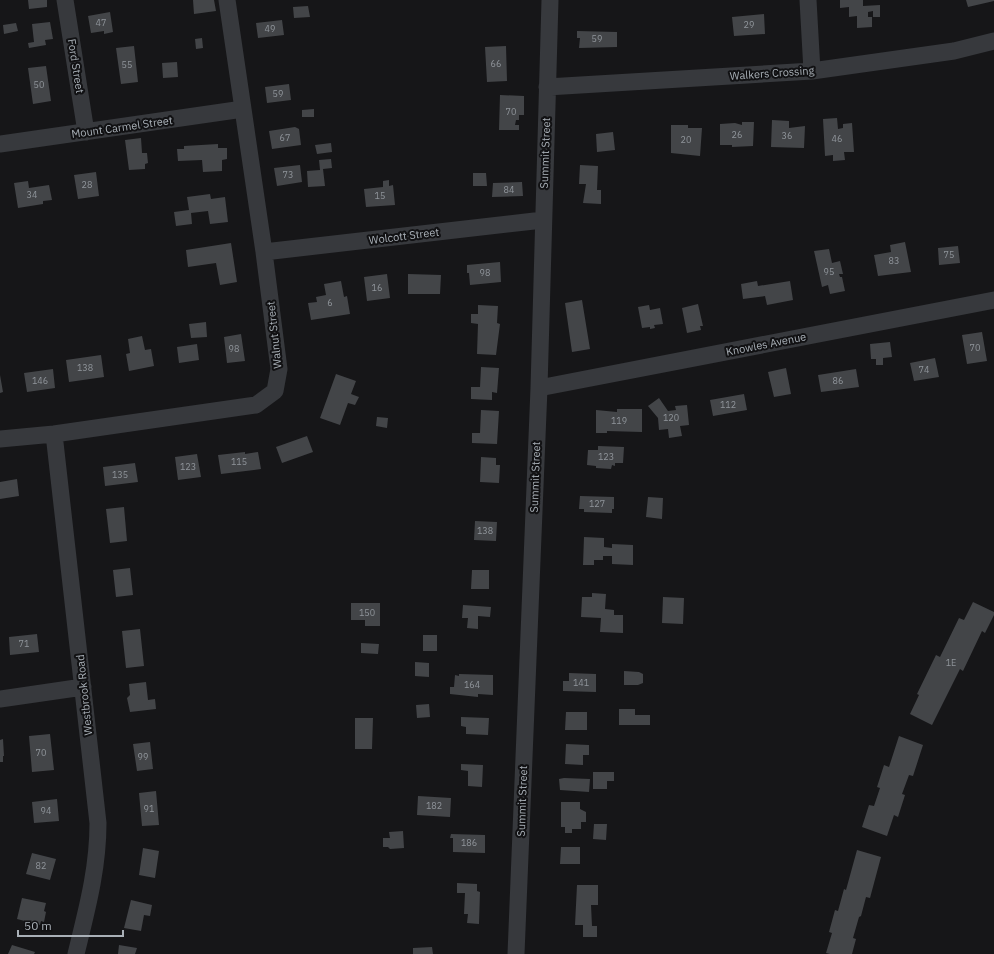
<svg xmlns="http://www.w3.org/2000/svg" width="994" height="954" font-family="'IBM Plex Sans',sans-serif">
  <rect width="100%" height="100%" fill="#161618"/>
  <path fill="#434548" d="M28,0H47V7L29,9Z
    M193,0H214L216,11L194,14Z
    M840,0H863V6L880,5V17H873V11L868,12V17H872V27L857,28V16L849,17V7L840,8Z
    M966,0H994V1L968,7Z
    M308,6L310,17L294,18L293,7Z
    M110,12L113,32L104,34V31L91,33L88,16Z
    M764,14L765,34L734,36L732,17Z
    M282,20L284,35L258,38L256,23Z
    M50,22L53,39L45,40L46,45L29,48L28,43L34,42L32,24Z
    M16,23L18,31L4,34L3,25Z
    M577,31L617,32V47L579,48L580,38H577Z
    M202,38L203,48L196,49L195,39Z
    M134,46L138,82L121,84L116,48Z
    M506,46L507,81L487,82L485,47Z
    M177,62L178,77L163,78L162,63Z
    M46,66L51,101L33,104L28,68Z
    M289,84L291,100L267,103L265,87Z
    M500,95L524,96V115H519V120H516L515,125H519V130H499Z
    M314,109V117H302V110Z
    M837,118L838,129L843,128V124L852,123L854,152H844L845,160L833,161V155L825,156L823,119Z
    M772,120L789,121V128L805,126L804,148L771,147Z
    M742,122H754L753,146L732,147V145H720V124L735,123L742,125Z
    M671,125H688V128H702L700,156L671,153Z
    M295,127L299,129L301,145L272,149L269,131Z
    M613,132L615,150L597,152L596,134Z
    M141,138L142,153H147L148,163L145,164V169L129,170L125,140Z
    M331,143L332,152L317,154L315,145Z
    M218,144V148H227V159L222,160V171L203,172L202,160L178,161L177,149H184V146Z
    M331,159L332,168L323,169L325,186L308,187L307,171L320,170L319,160Z
    M300,165L302,182L277,186L274,168Z
    M580,165L598,166L597,190H601V204L583,203L586,184H579Z
    M96,172L99,196L78,199L74,175Z
    M473,173H486L487,186H473Z
    M389,180V186L393,185L395,205L366,207L364,189L383,187V181Z
    M28,181L29,188L49,185L52,200L43,201V204L18,208L14,183Z
    M522,182L523,196L492,197L493,183Z
    M210,194L211,199L225,197L228,222L210,224L208,211L191,213L192,224L176,226L174,212L189,210L187,197Z
    M905,242L911,272L878,276L874,255L891,252L890,245Z
    M231,243L237,282L220,285L216,263L188,267L186,250Z
    M958,246L960,263L939,265L938,248Z
    M829,249L832,263L840,261L843,274H839L840,277H842L845,291L830,294L828,285L822,287L814,251Z
    M500,262L501,282L470,285L469,273H467V265Z
    M387,274L390,298L367,301L364,277Z
    M408,274L441,275L440,294H408Z
    M341,281L344,297L347,296L350,314L311,320L308,303L317,302L316,297L326,295L324,284Z
    M757,281L758,286L790,281L793,300L767,305L765,296L743,299L741,284Z
    M582,300L590,349L572,352L565,303Z
    M698,304L703,326H700L701,330L687,333L682,308Z
    M478,305L498,306L497,323L500,324L496,355L477,354L478,324L471,323V314H478Z
    M649,305L650,310L660,308L663,324L654,325L655,328L650,329V327L642,328L638,307Z
    M206,322L207,337L191,338L189,324Z
    M982,332L987,361L967,364L962,335Z
    M241,334L245,361L227,363L224,337Z
    M142,336L145,350L151,349L154,366L129,371L126,354L130,353L128,339Z
    M890,342L892,357L883,358V365H876V359H871L870,344Z
    M197,344L199,360L179,363L177,347Z
    M101,355L104,377L69,382L66,360Z
    M935,358L939,377L914,381L910,363Z
    M481,367L499,368L497,393L492,392V400L471,399V387H480Z
    M786,368L791,394L774,397L768,372Z
    M53,369L55,388L27,392L24,373Z
    M856,369L859,387L821,392L818,375Z
    M336,374L356,381L351,394L359,397L355,405L348,403L340,425L320,418Z
    M0,375L3,392L0,393Z
    M744,394L747,410L713,416L710,400Z
    M659,398L668,411L676,410L675,406L687,405L689,425L680,426L682,436L669,438L668,429L659,430L658,418L648,406Z
    M617,409H642V432L607,431V433H596V410L617,412Z
    M481,410L499,411L497,444L472,443V433H480Z
    M377,417L388,418L387,428L376,426Z
    M307,436L313,452L282,463L276,447Z
    M598,446L624,447L623,463H615V466L612,465L611,469L596,468V466L587,465L588,450H598Z
    M245,452V454L258,452L261,469L221,474L218,455Z
    M197,454L201,477L178,480L175,457Z
    M481,457L496,458V465H500L499,483L480,482Z
    M135,463L138,482L105,486L103,467Z
    M17,479L19,496L0,499V482Z
    M580,496L614,497V509H612V513L584,512V509H579Z
    M648,497L663,498L662,519L646,517Z
    M124,507L127,541L110,543L106,509Z
    M475,521L497,522L496,541L474,540Z
    M584,537L604,538V547L612,548V544L633,545V565L612,564V556H603V560H594V565H583Z
    M130,568L133,595L116,597L113,570Z
    M472,570H489V589H471Z
    M592,593L606,594L605,609L614,610V615H623V633L600,632L601,618L581,617L582,597H592Z
    M663,597L684,598L683,624L662,623Z
    M973,602L994,612V615L985,633L982,631L963,671L960,669L932,725L910,714L919,695L917,694L936,655L940,657L959,618L964,620Z
    M351,603H380V626H365V620H351Z
    M463,605L491,607L490,617L478,616V629L467,628L468,618H462Z
    M140,629L144,666L126,668L122,631Z
    M37,634L39,652L10,655L9,637Z
    M423,635H437V651H423Z
    M361,643L379,644L378,654L361,653Z
    M415,662L429,663V677L415,676Z
    M624,671L639,672L643,674V683L638,685H624Z
    M569,673L596,674V692L563,691V681H569Z
    M459,674L493,675V695L478,694V697L450,694V687H454L455,675L459,676Z
    M146,682L148,700L155,699L156,709L130,712L127,698L130,695L129,684Z
    M429,704L430,717L417,718L416,705Z
    M619,709H635V715H650V725H619Z
    M566,712H587V730H565Z
    M461,717L489,718L488,735L466,734V727L461,726Z
    M355,718H373L372,749H355Z
    M50,734L54,770L32,772L29,736Z
    M899,736L923,745L913,776L909,775L902,794L905,795L898,817L894,815L887,836L862,827L869,805L874,806L880,788L877,787L884,765L889,767Z
    M3,739L4,756H3V762H0V740Z
    M150,742L153,769L137,771L133,744Z
    M566,744L589,745V755H583V765L565,764Z
    M461,764L483,765L482,787L468,786V771L461,770Z
    M593,772H614V781H607V789H593Z
    M564,778L590,779L589,792L560,790L559,779Z
    M156,791L159,825L142,826L139,793Z
    M418,796L451,798L450,817L417,815Z
    M57,799L59,821L34,823L32,802Z
    M561,802H580V809L586,812V822H581V829H572V833H565V827H561Z
    M594,824H607L606,840L593,839Z
    M403,831L404,848L390,849L388,847H383V838H390L389,832Z
    M451,834L485,835V853L453,852V838H450Z
    M561,847H580V864H560Z
    M143,848L159,851L155,878L139,875Z
    M857,850L881,857L870,898L866,897L861,916L859,917L853,938L856,939L852,954H830L826,953L832,933L829,932L835,910L838,911L844,889L846,890Z
    M32,853L56,859L50,880L26,874Z
    M457,883L477,884V891L480,892L479,924L467,923L468,914H464L465,893H457Z
    M577,885H598V905H591L592,926H597V937H583V925H575Z
    M22,898L46,903L44,911L46,912L44,922L41,921L40,925L17,919Z
    M131,900L152,905L150,916L144,915L141,931L124,928Z
    M12,945L35,952L34,954H8Z
    M119,945L137,948L135,954H118Z
    M432,947L433,954H413V948Z"/>
  <g fill="none" stroke-linecap="round" stroke-linejoin="round">
    <path stroke="#37393d" stroke-width="17" d="M65,0L86,132
      M808,0L812,71
      M547,87L812,71L954,51L994,41
      M0,144L243,109
      M264,252L543,220
      M539,388L994,300
      M54,434L98,823C98,869 87,909 76,954
      M0,439L54,434L256,405L275,391L279,369L264,252L227,0
      M0,699L83,687
      M516,954L539,388L550,0"/>
  </g>
  <g text-anchor="middle" stroke-width="4" stroke-linejoin="round" paint-order="stroke">
    <g font-size="9" fill="#90959b">
      <text x="101" y="26">47</text>
      <text x="749" y="28">29</text>
      <text x="270" y="32">49</text>
      <text x="597" y="42">59</text>
      <text x="496" y="67">66</text>
      <text x="127" y="68">55</text>
      <text x="39" y="88">50</text>
      <text x="278" y="97">59</text>
      <text x="511" y="115">70</text>
      <text x="737" y="138">26</text>
      <text x="787" y="139">36</text>
      <text x="285" y="141">67</text>
      <text x="837" y="142">46</text>
      <text x="686" y="143">20</text>
      <text x="288" y="178">73</text>
      <text x="87" y="188">28</text>
      <text x="509" y="193">84</text>
      <text x="32" y="198">34</text>
      <text x="380" y="199">15</text>
      <text x="949" y="258">75</text>
      <text x="894" y="264">83</text>
      <text x="829" y="275">95</text>
      <text x="485" y="276">98</text>
      <text x="377" y="291">16</text>
      <text x="330" y="306">6</text>
      <text x="975" y="351">70</text>
      <text x="234" y="352">98</text>
      <text x="85" y="371">138</text>
      <text x="924" y="373">74</text>
      <text x="40" y="384">146</text>
      <text x="838" y="384">86</text>
      <text x="728" y="408">112</text>
      <text x="671" y="421">120</text>
      <text x="619" y="424">119</text>
      <text x="606" y="460">123</text>
      <text x="239" y="465">115</text>
      <text x="188" y="470">123</text>
      <text x="120" y="478">135</text>
      <text x="597" y="507">127</text>
      <text x="485" y="534">138</text>
      <text x="367" y="616">150</text>
      <text x="24" y="647">71</text>
      <text x="951" y="666">1E</text>
      <text x="581" y="686">141</text>
      <text x="472" y="688">164</text>
      <text x="41" y="756">70</text>
      <text x="143" y="760">99</text>
      <text x="434" y="809">182</text>
      <text x="149" y="812">91</text>
      <text x="46" y="814">94</text>
      <text x="469" y="846">186</text>
      <text x="41" y="869">82</text>
    </g>
    <g font-size="11" fill="#a9b0b7" stroke="#111113">
      <text transform="translate(76 66) rotate(81)" y="4">Ford Street</text>
      <text transform="translate(772 73) rotate(-4)" y="4">Walkers Crossing</text>
      <text transform="translate(122 127) rotate(-8)" y="4">Mount Carmel Street</text>
      <text transform="translate(545 153) rotate(-88)" y="4">Summit Street</text>
      <text transform="translate(404 236) rotate(-7)" y="4">Wolcott Street</text>
      <text transform="translate(274 335) rotate(-96)" y="4">Walnut Street</text>
      <text transform="translate(766 344) rotate(-11)" y="4">Knowles Avenue</text>
      <text transform="translate(535 477) rotate(-88)" y="4">Summit Street</text>
      <text transform="translate(84 695) rotate(-96)" y="4">Westbrook Road</text>
      <text transform="translate(522 801) rotate(-88)" y="4">Summit Street</text>
    </g>
  </g>
  <path d="M18 930v6h105v-6" fill="none" stroke="#a9b0b7" stroke-width="2"/>
  <text x="24" y="930" font-size="12" fill="#a9b0b7" stroke="#111113" stroke-width="3" paint-order="stroke">50 m</text>
</svg>
